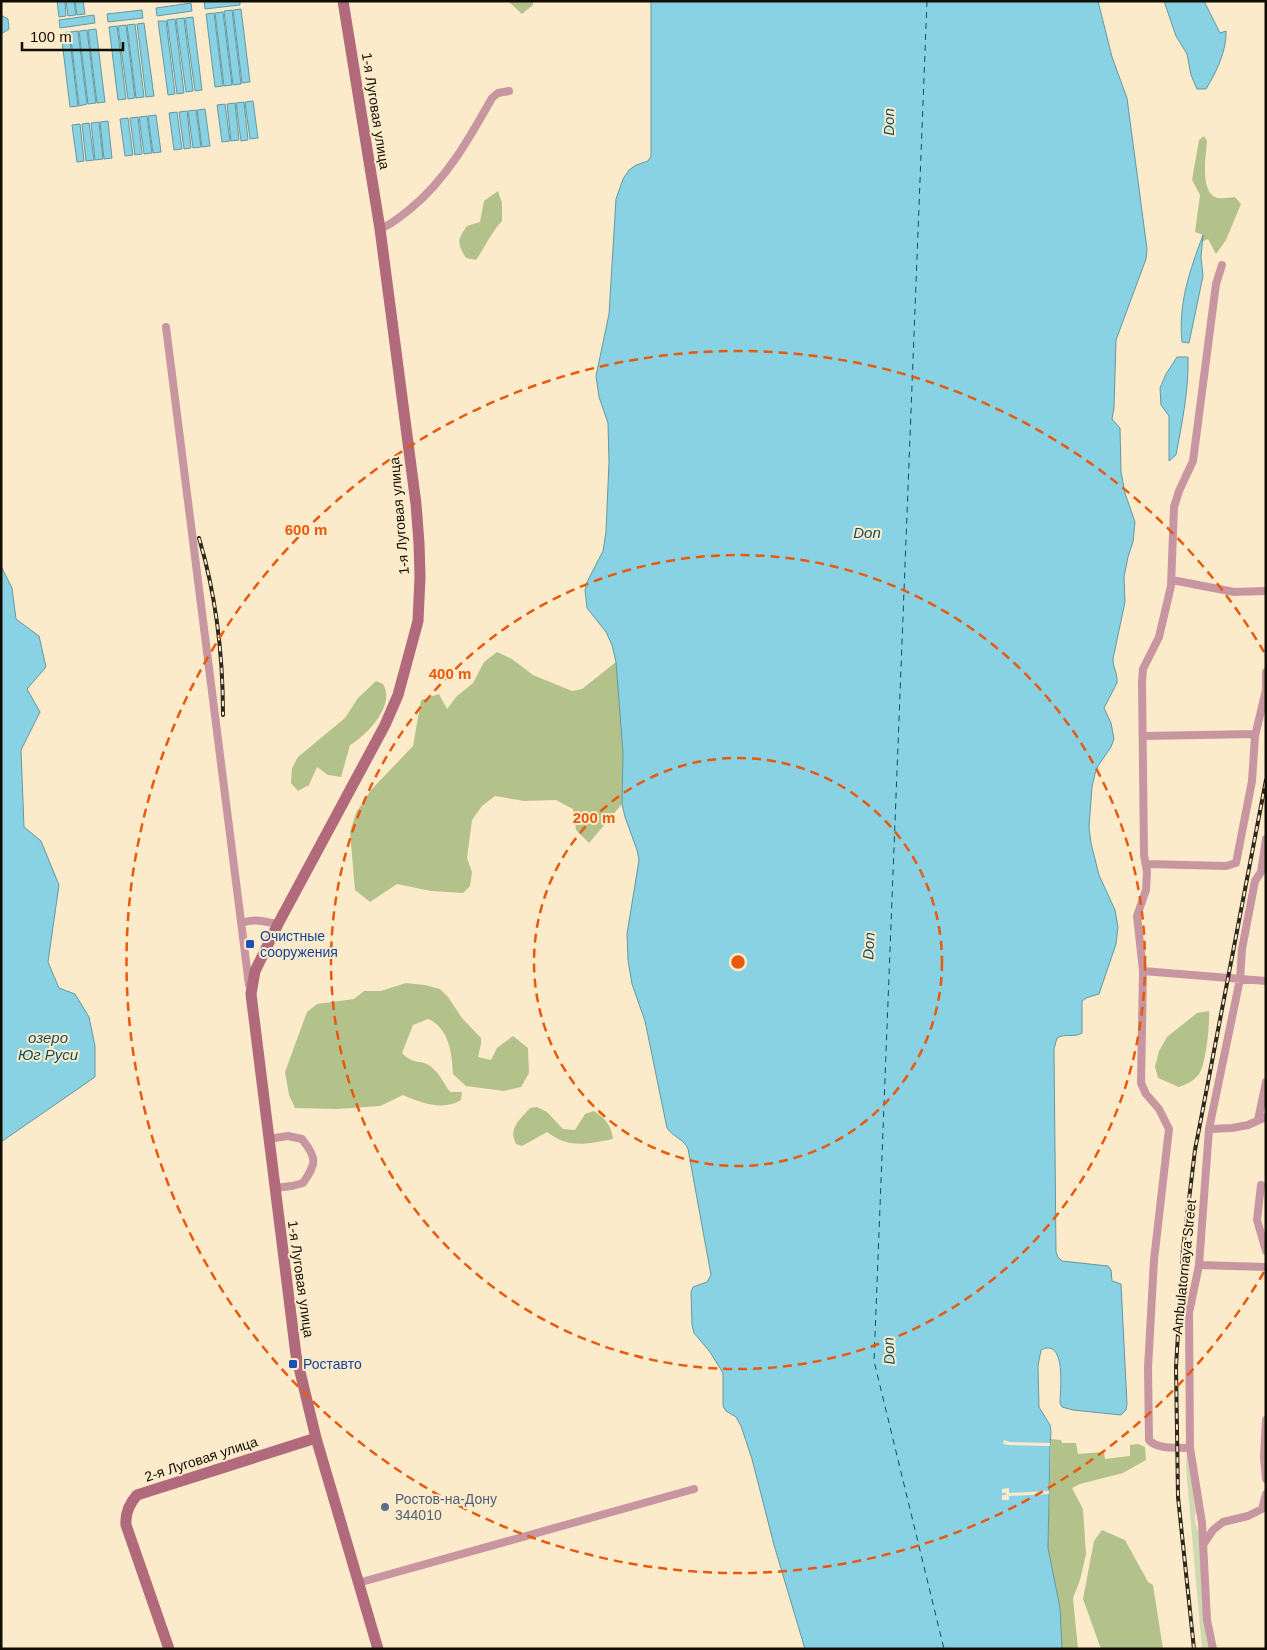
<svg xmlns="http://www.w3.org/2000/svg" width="1267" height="1650" font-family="Helvetica,sans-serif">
  <rect width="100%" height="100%" fill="#fcebcb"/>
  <path fill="#cfd9b2" d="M1187,1451L1189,1452L1198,1508C1191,1517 1197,1531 1203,1540L1213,1649H1202L1186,1467Z"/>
  <path fill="#b3c18a" d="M508,1H533V5L522,14Z
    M1204,136L1207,141C1206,156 1199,195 1219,198C1224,199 1230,197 1235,197L1241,204L1226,240L1216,254L1208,239L1202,242L1203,235L1195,232L1200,195L1192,180L1199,140Z
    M498,191L502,203V221C491,233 485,247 476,260L466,258C457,243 457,240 467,226L480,222L484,201Z
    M497,652L512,659L533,675L572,691L582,689L616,662L623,753L622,804L589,843L576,830L573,809L556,800L524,801L495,796L482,806L472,820L467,858L472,872L470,886L463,893L431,891L397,884L370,902L355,890L350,832L356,813L371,790L413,746L421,700L439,694L447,709L456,697L473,683L484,662Z
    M376,681L383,684C396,705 367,735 350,745L341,777L328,775L317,767L309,785L298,791L291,783L292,768L298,757L345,718L358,698Z
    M406,983L425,985L440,989L448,997L462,1018L481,1038V1044L478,1057L491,1060L497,1048L513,1036L528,1048L529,1073L521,1087L504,1091L466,1086L453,1074C452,1053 449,1028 428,1019L413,1025L402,1053C413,1065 420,1059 430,1066C439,1072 444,1084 450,1092H462L461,1100C443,1111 421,1103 403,1095L380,1106L337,1109L295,1108L289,1095L285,1072L307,1012L317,1004L354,999L364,991H381Z
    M1209,1011C1210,1023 1206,1065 1199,1074C1194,1081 1187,1084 1179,1087L1158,1078L1155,1067L1159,1051L1167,1037L1197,1013Z
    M537,1107L547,1112L563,1129L575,1130L585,1114L594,1111C606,1119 611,1125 613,1139C587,1144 569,1149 547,1132L522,1146L516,1144C508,1128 519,1121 530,1108Z
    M1051,1439L1061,1440L1062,1443H1076L1078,1454L1104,1452L1105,1459L1130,1456V1445L1138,1444L1145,1447L1146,1460L1123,1473L1080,1484L1072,1488L1083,1509L1086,1554L1080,1580L1073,1598L1078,1649H1062L1060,1608L1048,1548Z
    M1102,1530L1125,1540L1148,1582L1153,1585L1163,1649H1101L1083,1599L1094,1541Z"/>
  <path fill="#89d2e3" stroke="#6597a0" d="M57,1H65L66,16L59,17Z
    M66,1H74L76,15L68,16Z
    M75,1H83L85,14L77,15Z
    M204,1H240V5L205,9Z
    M651,1H1098L1112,57L1127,98L1147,249L1146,259L1116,340L1114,408L1112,419L1120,428L1121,472L1125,493L1135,522L1133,542L1128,557L1124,577L1125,602L1113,659C1113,668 1118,674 1117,683L1104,708L1111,723L1114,739L1111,747L1098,766L1095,774L1092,787L1089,827L1091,843L1099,875L1115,910L1118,927L1116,944L1099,994L1086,998L1082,1001V1033C1074,1038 1065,1033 1057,1038L1054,1049L1056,1252L1058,1257L1062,1261L1108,1266L1111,1270L1112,1281L1121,1284L1127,1404L1126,1410L1121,1415L1073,1410L1062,1407L1060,1403C1060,1392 1067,1337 1041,1350L1038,1366L1039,1407L1050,1425L1051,1432L1050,1446L1048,1548L1060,1608L1062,1649H805L774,1545L752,1459L741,1426L736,1417L726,1411L723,1406V1373L710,1352L694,1333L692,1325L691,1292L693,1287L707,1282L711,1275L688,1149C684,1139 673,1137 667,1128L645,1021L632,984L628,960L627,934L639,860L637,850L625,817L622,804L623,753L616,662L612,645L606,632L587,608L585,590L587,582L603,551L606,532L609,462L608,423L599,397L596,376L609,314L616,199L623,179L629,170L636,165L648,161L651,156Z
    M1164,1H1204L1220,33L1226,31C1227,50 1216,73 1206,89H1197L1191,75L1187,54L1176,36Z
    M191,3L192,11L157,16L156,8Z
    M241,9L250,82L242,83L233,10Z
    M142,10L143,18L108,22L107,14Z
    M232,10L241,84L233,85L224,11Z
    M223,12L232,85L224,86L215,13Z
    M214,13L223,86L215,87L206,14Z
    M1,15L8,19L9,29L1,34Z
    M94,15L95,23L60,28L59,20Z
    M193,17L202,90L195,91L185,18Z
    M184,18L193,91L186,92L176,19Z
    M175,19L184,93L177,94L167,20Z
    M158,21H166L175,94L168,95Z
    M144,23L154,96L146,97L137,24Z
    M135,24L144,97L136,98L127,25Z
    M126,25L135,98L128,99L118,26Z
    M117,26L126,99L118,100L109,27Z
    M96,29L105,102L97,103L88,30Z
    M87,30L96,103L88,104L79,31Z
    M78,31L87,104L79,106L70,32Z
    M69,32L78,106L70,107L61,33Z
    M253,101L258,138L250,139L245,102Z
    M244,102L248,140L241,141L236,103Z
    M235,103L239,140L231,141L227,104Z
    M225,104L230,141L222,142L217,105Z
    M205,109L210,146L202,147L197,110Z
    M196,110L201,147L193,148L188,111Z
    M187,111L191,148L184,149L179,112Z
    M177,112L182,149L174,150L169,113Z
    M156,115L161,152L153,153L148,116Z
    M147,116L152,153L144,154L139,117Z
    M138,117L142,154L135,155L130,118Z
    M128,118L133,155L125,156L120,119Z
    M108,121L112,158L104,159L100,122Z
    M99,122L103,159L95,160L91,123Z
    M89,123L94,160L86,161L82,124Z
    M80,124L84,161L77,162L72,125Z
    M1203,235L1201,257L1203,276L1189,343L1182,342C1178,303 1190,270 1203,235Z
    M1177,357H1188C1189,389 1182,423 1176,455L1169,461V416L1161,405L1160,388L1166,374Z
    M1,566L12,588L16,619L39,636L46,667L27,689L40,712L21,750L24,827L41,841L59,885L48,962L59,988L75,994L89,1017L95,1046V1077L1,1142Z"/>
  <path fill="#fcebcb" d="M1004,1440L1010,1442L1050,1443V1446L1009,1445L1003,1444Z
    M1009,1488V1493L1049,1491V1494L1009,1496V1500H1002V1495H1006V1493H1002V1489Z"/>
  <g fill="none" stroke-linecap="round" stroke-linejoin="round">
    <path stroke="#0e4e5b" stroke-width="1" stroke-dasharray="6 5" stroke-linecap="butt" d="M927,1L874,1361L944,1649"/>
    <path stroke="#c796a0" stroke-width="8" d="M380,229C391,225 400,217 409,210C446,180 469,139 492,98L498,93L509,91
      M166,327L249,985
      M1172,580L1234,592L1266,591
      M1144,736L1255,734
      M1146,864L1226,866L1236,863L1252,781L1255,736L1266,690V672
      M242,923C254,918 265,922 278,924
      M1143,971L1266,981
      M1258,1120L1266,1082
      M1209,1129L1232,1128L1248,1125L1266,1117
      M268,1139L288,1136L302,1139C317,1158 317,1163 303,1183L292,1186L274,1188
      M1261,1185L1257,1220L1266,1251
      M1199,1265L1266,1267
      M1266,1420L1264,1457L1266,1479
      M1190,1448C1177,1447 1158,1450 1149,1440L1148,1368L1154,1260L1169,1129L1159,1109L1146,1094L1141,1083L1143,971L1137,916L1146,890L1147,872L1144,855L1142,682L1143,669L1159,637L1171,586L1174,507L1179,491L1193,461L1216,284L1222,265
      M1262,1509L1266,1494
      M1203,1545L1213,1530L1223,1522L1248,1516L1262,1509
      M358,1583L694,1489
      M1213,1649L1207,1620L1202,1523L1190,1448L1189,1313L1199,1265L1209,1129L1240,979L1242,949L1255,881L1261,872L1266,839"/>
    <path stroke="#b16a7c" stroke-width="11" d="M343,1L380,229L416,504L419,543L420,577L418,621L398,695L385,725L278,924L255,971L251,994L296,1355L316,1438L378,1649
      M169,1649L126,1525C125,1513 129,1504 137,1495L316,1438"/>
    <defs>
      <path id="rail" d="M199,538C216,595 223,655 223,715
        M1194,1649L1178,1497L1176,1367L1183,1249L1195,1150L1266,780"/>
    </defs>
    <use href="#rail" stroke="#2e271b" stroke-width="4"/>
    <use href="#rail" stroke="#fcebcb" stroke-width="2" stroke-dasharray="5.5" stroke-linecap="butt"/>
  </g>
  <g fill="none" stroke="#e8590c" stroke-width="2.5" stroke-dasharray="9 6">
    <circle cx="738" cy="962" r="204"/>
    <circle cx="738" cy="962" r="407"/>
    <path d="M1264 1272A611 611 0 1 1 1264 652"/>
  </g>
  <g fill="#1a4fb4" stroke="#fcebcb" stroke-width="2">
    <rect x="245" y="939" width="10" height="10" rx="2.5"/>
    <rect x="288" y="1359" width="10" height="10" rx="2.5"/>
  </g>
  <circle fill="#5c6f8a" stroke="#fcebcb" stroke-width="2" cx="385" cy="1507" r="5"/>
  <g text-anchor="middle" stroke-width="4" stroke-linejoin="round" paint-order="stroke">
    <g font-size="14" fill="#120d03" stroke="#fcebcb">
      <text transform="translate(376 111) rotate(81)" y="5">1-я Луговая улица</text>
      <text transform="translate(399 516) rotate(-95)" y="5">1-я Луговая улица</text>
      <text transform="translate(1184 1267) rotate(-84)" y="5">Ambulatornaya Street</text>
      <text transform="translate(301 1279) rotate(82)" y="5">1-я Луговая улица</text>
      <text transform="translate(201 1459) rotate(-18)" y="5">2-я Луговая улица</text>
    </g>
    <g font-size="14" fill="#164399" stroke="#fcebcb" text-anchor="start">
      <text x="260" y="941">Очистные<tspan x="260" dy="16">сооружения</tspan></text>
      <text x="303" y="1369">Роставто</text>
    </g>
    <g font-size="14" fill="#4e5e75" stroke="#fcebcb" text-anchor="start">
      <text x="395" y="1504">Ростов-на-Дону<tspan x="395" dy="16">344010</tspan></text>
    </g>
    <g font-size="15" font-style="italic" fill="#0e4e5b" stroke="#fcebcb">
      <text transform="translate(889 122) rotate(-90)" y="5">Don</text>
      <text x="867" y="538">Don</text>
      <text transform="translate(869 946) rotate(-87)" y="5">Don</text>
      <text x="48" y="1043">озеро<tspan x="48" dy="17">Юг Руси</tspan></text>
      <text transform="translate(889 1351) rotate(-93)" y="5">Don</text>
    </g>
  </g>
  <circle cx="738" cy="962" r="8" fill="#e8590c" stroke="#fcebcb" stroke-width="2.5"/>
  <g font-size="15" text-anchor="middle" font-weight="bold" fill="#e8590c" stroke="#fcebcb" stroke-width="4" stroke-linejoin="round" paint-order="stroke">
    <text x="306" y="535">600 m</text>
    <text x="450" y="679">400 m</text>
    <text x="594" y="823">200 m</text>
  </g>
  <rect width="1267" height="1650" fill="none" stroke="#120d03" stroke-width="5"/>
  <path d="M22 42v8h101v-8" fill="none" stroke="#120d03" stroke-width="2.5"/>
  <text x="30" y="42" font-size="15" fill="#120d03" stroke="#fcebcb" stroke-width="4" paint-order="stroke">100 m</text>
</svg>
